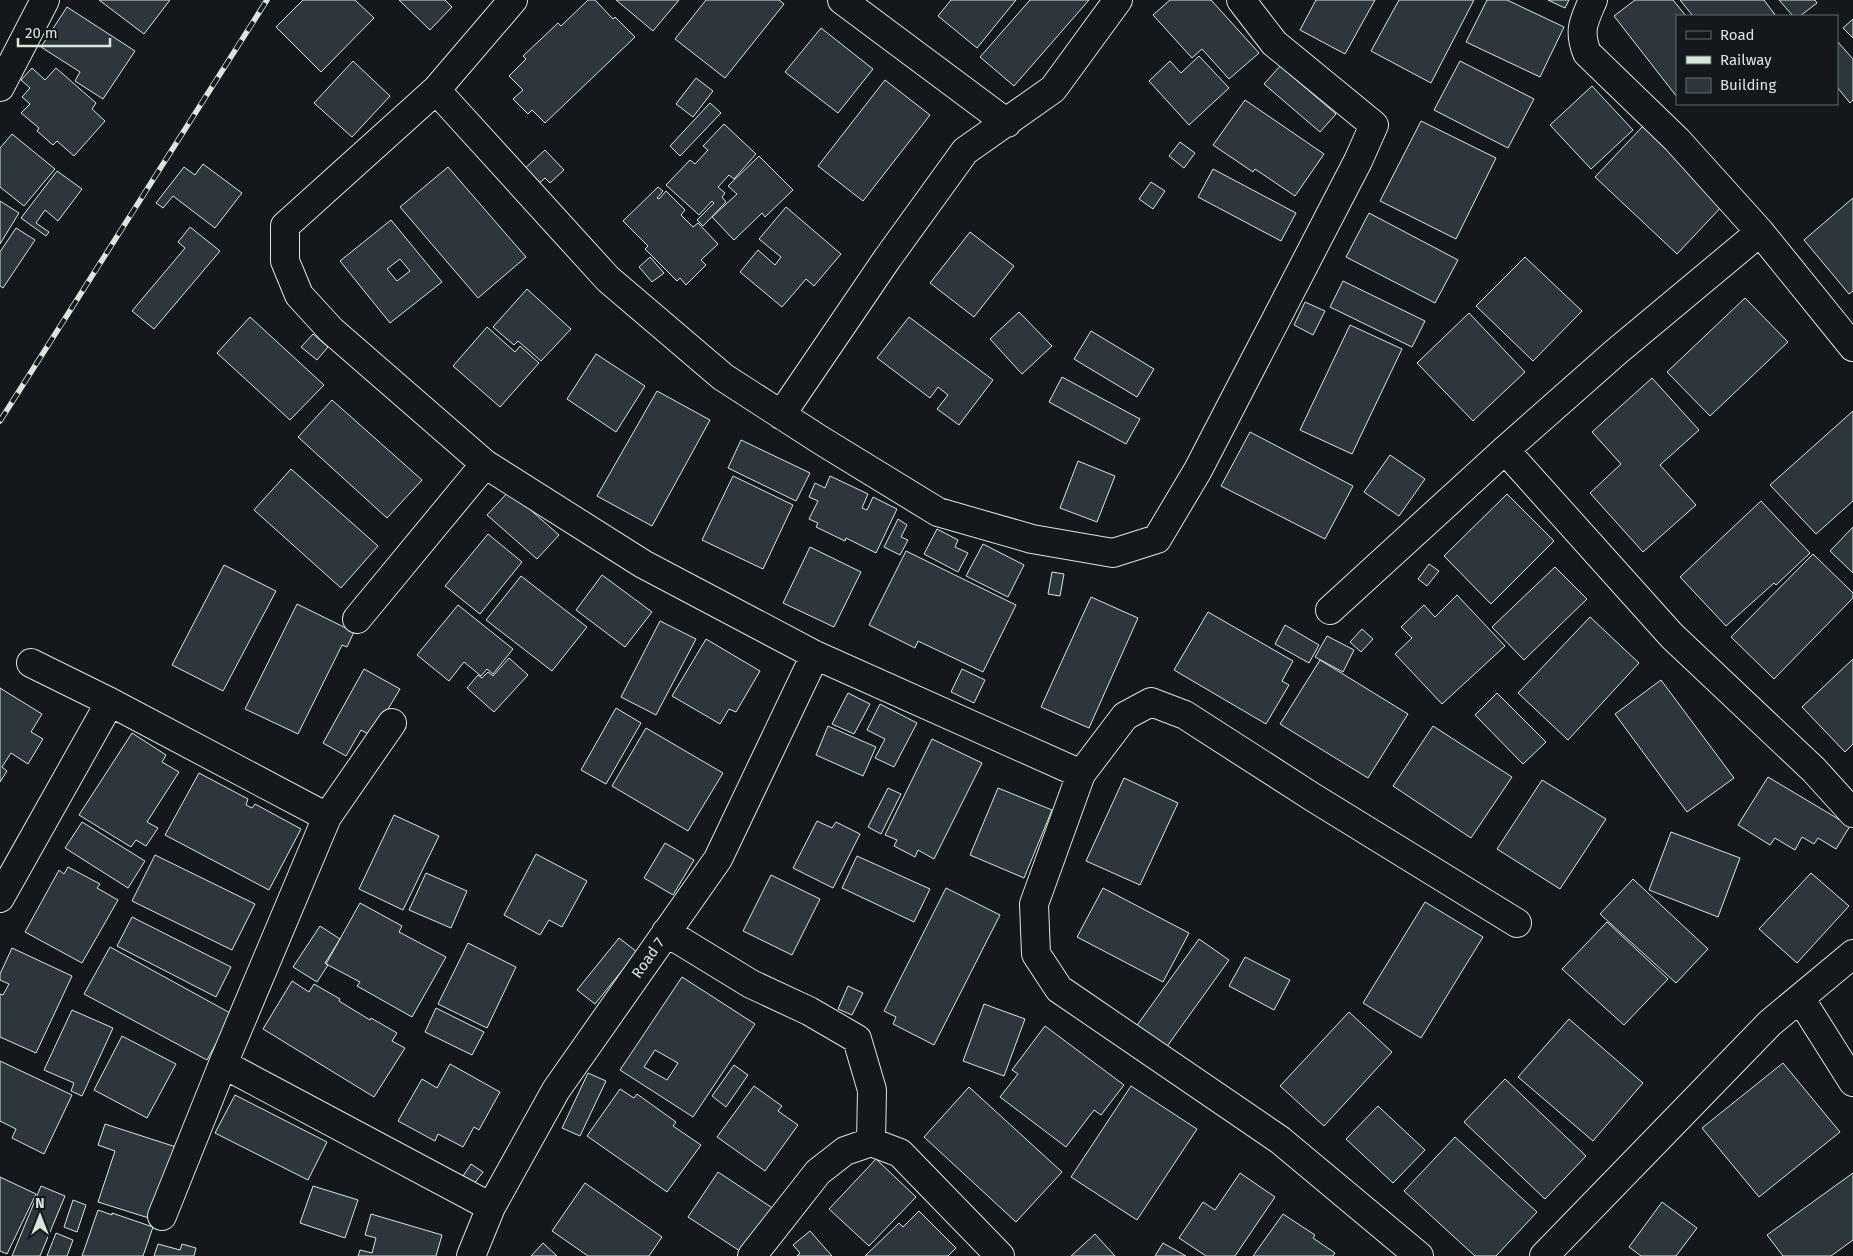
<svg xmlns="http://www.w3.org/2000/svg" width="1853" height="1256" font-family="'Fira Sans',sans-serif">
  <rect width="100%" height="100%" fill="#14181c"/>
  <path fill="#2c363c" stroke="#d8e6dc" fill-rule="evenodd" d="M99,0H170L144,34Z
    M303,0H355L374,18L321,72L276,27Z
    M399,0H445L452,7L430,30Z
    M588,0H595L613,19L615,17L635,37L545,123L532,110L528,114L513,99L523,90L509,76L526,59L523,56L558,23L561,26Z
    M616,0H679L653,31Z
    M706,0H779L784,4L725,78L675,39Z
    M951,0H1016L977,48L938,16Z
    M1030,0H1089L1014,86L980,57Z
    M1170,0H1211L1259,53L1229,79L1202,49L1192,58L1153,15Z
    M1316,0H1375L1345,54L1300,30Z
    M1399,0H1474L1431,83L1371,51Z
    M1487,0H1507L1564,27L1540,77L1466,42Z
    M1548,0H1569L1565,8Z
    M1635,0H1673L1686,16H1677V97L1614,16Z
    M1680,0H1764L1776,16H1693Z
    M1779,0H1815L1817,3L1800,16H1793Z
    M67,7L135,51L103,99L75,81L80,72L41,47Z
    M1853,19V38L1843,28Z
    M821,28L873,69L838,113L785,72Z
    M1837,41L1853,59V100L1850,103L1837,87Z
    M1199,56L1229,88L1189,125L1149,81L1170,61L1181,73Z
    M353,61L390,96L352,137L314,103Z
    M1460,61L1534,99L1508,148L1434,110Z
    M1280,66L1336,114L1320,132L1264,84Z
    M32,68L45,80L56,68L96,103L92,109L105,121L74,156L57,141L53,145L37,131L39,128L21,113L30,104L22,97L30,88L21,80Z
    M696,78L713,91L693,117L676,104Z
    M885,80L930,115L863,201L818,166Z
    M1592,86L1633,130L1591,169L1550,125Z
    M1245,100L1324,154L1295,196L1255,169L1253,172L1213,145Z
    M710,103L721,113L680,156L670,146Z
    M1421,121L1496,158L1456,239L1380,201Z
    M724,124L756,154L734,179L729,175L718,187L725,193L722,197L726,202L703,226L697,220L714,203L712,201L699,215L666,185L690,160L695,164L708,150L703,146Z
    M1644,125L1726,202L1677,254L1595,177Z
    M12,134L55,169L24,206L0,187V148Z
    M1180,142L1195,153L1184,168L1169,156Z
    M545,150L564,170L550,183L545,178L536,186L522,171Z
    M759,156L793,190L765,217L762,213L734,240L712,217L737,194L728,186Z
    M203,164L242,193L215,228L173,196L163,208L156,203L184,167L195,175Z
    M448,167L526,257L478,298L400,207Z
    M1213,169L1296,213L1281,241L1198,197Z
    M57,171L82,189L58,221L45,210L36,223L49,232L46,236L21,218Z
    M1151,182L1165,191L1153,209L1139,199Z
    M658,187L663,191L657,198L659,199L666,191L685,210L681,215L693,227L698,223L718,244L701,260L706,265L686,285L680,278L677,281L645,249L648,246L623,221Z
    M1853,198V291L1849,294L1804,240Z
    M0,201L19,213L0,244Z
    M786,207L841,254L814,286L806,279L782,307L740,272L758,250L775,265L781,257L759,239Z
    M1369,213L1458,260L1435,303L1346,257Z
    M391,220L442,282L390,323L340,261ZM400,259L410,271L397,281L387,269Z
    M190,227L220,251L154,329L132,311L185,248L178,242Z
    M16,228L35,240L3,288L0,286V252Z
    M970,232L1014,266L974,317L930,283Z
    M650,257L664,273L652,282L639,267Z
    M1525,257L1582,311L1533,361L1476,306Z
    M1343,281L1425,321L1412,347L1330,307Z
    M527,289L571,329L541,361L518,341L514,345L493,327Z
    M1745,298L1788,342L1710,416L1667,372Z
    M1305,302L1325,311L1313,335L1294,325Z
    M1019,312L1052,346L1022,374L990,339Z
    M1469,313L1525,372L1473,421L1417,363Z
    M250,317L324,385L290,420L217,353Z
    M909,317L993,380L959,425L937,409L948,395L938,387L930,398L877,358Z
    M1350,325L1402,349L1352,454L1300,430Z
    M487,327L515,352L520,346L539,363L500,407L453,366Z
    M1091,331L1154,369L1137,397L1074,359Z
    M313,334L328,347L317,360L301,347Z
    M596,354L645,386L616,432L567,399Z
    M1062,377L1140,419L1126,444L1049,402Z
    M1652,378L1699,430L1660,465L1696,505L1643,552L1590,493L1621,464L1592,432Z
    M657,391L710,420L652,526L597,496Z
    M332,400L422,480L387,518L298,437Z
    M1853,411V501L1816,534L1770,485Z
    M1250,432L1353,486L1325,539L1221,486Z
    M741,440L810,473L796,501L728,468Z
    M1390,455L1425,479L1399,516L1364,492Z
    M1078,461L1115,476L1097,522L1060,508Z
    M291,469L378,546L341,588L254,510Z
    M733,476L793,505L763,569L702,540Z
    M830,476L868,494L862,508L867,510L873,497L897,509L876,553L846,538L845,541L816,527L818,523L809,519L818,501L809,497L815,483L825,488Z
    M509,491L559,535L537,559L487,515Z
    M1507,494L1554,541L1491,604L1444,556Z
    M1761,501L1810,553L1776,585L1774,583L1726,626L1680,577Z
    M898,519L907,525L901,537L908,540L900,555L884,547Z
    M1853,527V573L1830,551Z
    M937,529L958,540L955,547L968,553L958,572L924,554Z
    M488,534L522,562L480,614L445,586Z
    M983,544L1024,565L1008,597L966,576Z
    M810,547L861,572L834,627L783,603Z
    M906,551L1016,605L983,672L918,641L915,648L869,625Z
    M1813,554L1853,593V598L1774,679L1731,637Z
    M1429,564L1439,571L1427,586L1418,579Z
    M224,565L276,591L223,691L172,665Z
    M1555,567L1587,599L1524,660L1492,627Z
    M1052,572L1064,574L1060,596L1048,594Z
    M602,575L652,612L625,647L576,610Z
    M521,576L587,627L552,671L486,620Z
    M1457,595L1505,646L1442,704L1395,654L1412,638L1401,627L1424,605L1435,617Z
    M1091,597L1138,618L1089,728L1041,707Z
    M297,604L354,632L347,647L342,645L298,734L245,709Z
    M458,605L513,649L493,674L487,669L481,676L464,662L449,681L417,655Z
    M1208,612L1293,661L1282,681L1289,685L1266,724L1174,670Z
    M1590,617L1639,663L1568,740L1518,693Z
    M660,621L696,639L656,715L621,697Z
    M1285,625L1319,645L1309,663L1275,644Z
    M1362,629L1373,639L1361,652L1350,642Z
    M1327,636L1354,650L1343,672L1315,657Z
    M706,639L760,671L736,712L729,709L720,724L672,696Z
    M509,658L528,675L494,712L467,688L478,675L482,678L488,672L493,676Z
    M1853,659V744L1845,752L1802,707Z
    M1320,660L1408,714L1368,778L1280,724Z
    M364,669L400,689L372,736L361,730L346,756L323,743Z
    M962,669L985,680L974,703L951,692Z
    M1661,680L1734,778L1687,812L1615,714Z
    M0,688L42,714L31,732L43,739L28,764L11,753L2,767L7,771L0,782Z
    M848,693L870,704L854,734L832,724Z
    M1497,693L1546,742L1523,764L1475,715Z
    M880,704L917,723L894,767L875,758L885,739L867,730Z
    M616,708L641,723L606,784L581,770Z
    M828,726L876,747L863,776L816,755Z
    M1433,726L1512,777L1471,838L1393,786Z
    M646,728L723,773L688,831L612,786Z
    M132,733L166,755L162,762L179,772L147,822L158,828L146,846L136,840L131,847L79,815Z
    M932,739L982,763L934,859L918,850L915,857L894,846L897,840L885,835Z
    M199,773L248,799L246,805L252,808L255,804L301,829L269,890L165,835Z
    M1768,777L1850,826L1836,849L1818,838L1814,844L1802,837L1795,850L1775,838L1770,845L1738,825Z
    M1124,778L1178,803L1140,885L1086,861Z
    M1542,780L1606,819L1560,889L1497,849Z
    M888,788L901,794L881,834L868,827Z
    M998,788L1052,810L1024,878L970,855Z
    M394,815L439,836L403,910L359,889Z
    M817,821L832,828L836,822L860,834L833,888L793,868Z
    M82,822L145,861L128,888L65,848Z
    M1671,832L1740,858L1718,917L1649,890Z
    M665,843L694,860L673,895L644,878Z
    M536,854L587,881L562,927L549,920L540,935L504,915Z
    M155,855L255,904L232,950L132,901Z
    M857,856L930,889L914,922L842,888Z
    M68,867L100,884L97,888L118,900L82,963L25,932L59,870L64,874Z
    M426,873L467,891L451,928L409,910Z
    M1811,873L1849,906L1797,963L1759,929Z
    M771,875L820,899L792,955L743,931Z
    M1633,879L1708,949L1676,983L1600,914Z
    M946,888L1000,915L934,1045L893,1024L896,1017L884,1011Z
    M1103,888L1189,933L1163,982L1077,937Z
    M1425,902L1483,937L1421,1038L1363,1003Z
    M360,903L402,926L399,932L446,957L412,1017L357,986L360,982L326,964Z
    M132,917L231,967L216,997L117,946Z
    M1607,922L1668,979L1624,1025L1562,969Z
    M320,926L340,939L325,963L328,965L317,982L293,967Z
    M619,938L637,952L595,1004L577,990Z
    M1199,939L1229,960L1163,1052L1133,1031Z
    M468,943L516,967L487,1028L438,1004Z
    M110,947L232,1014L207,1060L84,994Z
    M12,948L72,976L36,1053L0,1037V994L3,995L9,984L0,980V974Z
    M1245,957L1290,980L1274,1010L1229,986Z
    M682,977L755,1024L693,1117L620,1070ZM655,1050L678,1063L667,1080L644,1067Z
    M292,981L309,992L314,984L340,999L339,1001L370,1020L371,1018L397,1033L392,1041L405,1048L374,1097L263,1029Z
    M848,986L863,993L852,1015L838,1009Z
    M984,1004L1025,1019L1004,1076L963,1061Z
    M436,1008L484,1032L472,1055L425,1032Z
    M72,1010L113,1028L82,1096L71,1091L74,1083L44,1070Z
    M1349,1012L1392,1052L1324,1126L1280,1086Z
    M1569,1019L1643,1083L1593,1141L1518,1077Z
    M1045,1026L1124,1085L1101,1115L1094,1110L1066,1147L1000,1097L1018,1074L1012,1070Z
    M122,1036L176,1064L147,1118L94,1090Z
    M0,1061L72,1095L44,1154L12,1138L16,1129L0,1121Z
    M1783,1063L1840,1132L1759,1197L1702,1128Z
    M450,1064L500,1092L479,1130L474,1127L463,1147L438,1134L435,1141L398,1121L422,1079L437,1088Z
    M734,1065L748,1075L726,1107L712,1096Z
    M588,1073L606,1081L580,1136L562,1128Z
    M1505,1079L1586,1156L1545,1199L1464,1122Z
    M754,1086L782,1106L778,1111L798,1125L765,1171L717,1137Z
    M1131,1086L1197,1129L1137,1220L1071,1177Z
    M969,1087L1062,1172L1016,1222L924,1137Z
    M620,1089L634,1098L637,1094L676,1122L673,1126L701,1145L667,1192L587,1136Z
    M235,1095L327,1142L308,1180L215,1133Z
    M1378,1106L1425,1150L1393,1183L1346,1139Z
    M105,1124L176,1147L152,1219L98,1202L115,1151L98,1145Z
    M1455,1137L1537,1212L1496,1256H1475L1404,1191Z
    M876,1159L916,1197L869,1246L829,1209Z
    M471,1164L483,1172L474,1184L463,1176Z
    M718,1172L777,1211L746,1255L688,1217Z
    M1240,1173L1275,1197L1235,1256H1206L1179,1238L1203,1202L1215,1210Z
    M1853,1173V1240L1831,1256H1783L1767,1235Z
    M0,1177L36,1194L7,1254L0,1251Z
    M585,1183L662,1237L649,1256H588L552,1231Z
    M41,1186L65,1196L40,1256H12Z
    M313,1186L358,1200L345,1238L300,1223Z
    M73,1200L86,1205L77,1232L64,1227Z
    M1662,1202L1697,1228L1676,1256H1641L1629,1247Z
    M98,1210L112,1215V1213L153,1227L143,1256H82Z
    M919,1211L956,1248L948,1256H865L899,1223L903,1227Z
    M371,1214L442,1235L436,1256H358L360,1250L372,1253L376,1238L365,1235Z
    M1283,1214L1315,1235L1313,1238L1335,1253L1333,1256H1253Z
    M810,1231L832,1256H797L800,1253L793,1245Z
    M56,1233L73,1240L67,1256H47Z
    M1095,1234L1115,1256H1071Z
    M543,1243L557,1256H531Z
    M1163,1243L1186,1256H1155Z
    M158,1244L180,1250L182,1244L196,1248L194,1256H154Z"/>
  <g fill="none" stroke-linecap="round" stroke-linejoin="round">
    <defs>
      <path id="minor" d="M513,0L436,90L285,226V261L299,295L331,330L485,464L643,564L815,655L1081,774
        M842,0L1007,123
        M1593,0C1584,21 1578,30 1587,53L1677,140L1760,232L1853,347
        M0,87L45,0
        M436,90L608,279L723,377L822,441L938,512L1032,539L1113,553L1157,539L1198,470L1358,161L1374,125L1274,43L1241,0
        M781,415L887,259L965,151L1053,89L1118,0
        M1505,450L1672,636L1814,770L1853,813
        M1330,610L1505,450L1616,352L1760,232
        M357,619L485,464
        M31,663L110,702L327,817
        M0,898L110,702
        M666,932L751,984L809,1011L857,1039L872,1090L871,1142
        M1800,998L1853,1082
        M223,1064L491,1207
        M162,1216L223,1064L327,817L392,723
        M471,1256L491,1207L556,1090L718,859L815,655
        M752,1256L818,1172L845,1151L871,1142L900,1153L1000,1256
        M1419,1256L1280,1140L1059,989L1036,954L1034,904L1081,774L1125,716L1151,702L1185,715L1314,798L1517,923
        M1544,1256L1770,1023L1853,954"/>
    </defs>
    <use href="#minor" stroke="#d8e6dc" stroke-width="30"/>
    <use href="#minor" stroke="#14181c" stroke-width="28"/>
    <defs>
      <path id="rail" d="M0,421L267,0"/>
    </defs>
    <use href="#rail" stroke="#d8e6dc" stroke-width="5.5"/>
    <use href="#rail" stroke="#14181c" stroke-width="4" stroke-dasharray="11" stroke-linecap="butt"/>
  </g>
  <g text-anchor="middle" stroke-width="4" stroke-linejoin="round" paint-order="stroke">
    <g font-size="15" fill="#d8e6dc" stroke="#14181c">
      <text transform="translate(648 958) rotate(-55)" y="5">Road 7</text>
    </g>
  </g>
  <rect x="1676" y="15" width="162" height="90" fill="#14181c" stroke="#626a69"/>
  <rect x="1686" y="31" width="25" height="8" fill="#14181c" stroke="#626a69"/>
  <text x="1720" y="40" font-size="15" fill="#d8e6dc">Road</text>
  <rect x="1686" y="56" width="25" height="8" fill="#d8e6dc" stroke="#626a69"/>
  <text x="1720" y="65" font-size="15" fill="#d8e6dc">Railway</text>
  <rect x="1686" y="78" width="25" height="15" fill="#2c363c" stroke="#626a69"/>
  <text x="1720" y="90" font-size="15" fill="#d8e6dc">Building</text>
  <g transform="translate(40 1216)" stroke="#14181c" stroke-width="4" paint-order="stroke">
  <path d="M0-4L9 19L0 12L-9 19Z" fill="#d8e6dc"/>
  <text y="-8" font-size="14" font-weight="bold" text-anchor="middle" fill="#d8e6dc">N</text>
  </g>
  <path d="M18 38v8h92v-8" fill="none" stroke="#d8e6dc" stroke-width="2.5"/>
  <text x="25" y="38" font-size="15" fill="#d8e6dc" stroke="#14181c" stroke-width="4" paint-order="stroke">20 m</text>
</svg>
